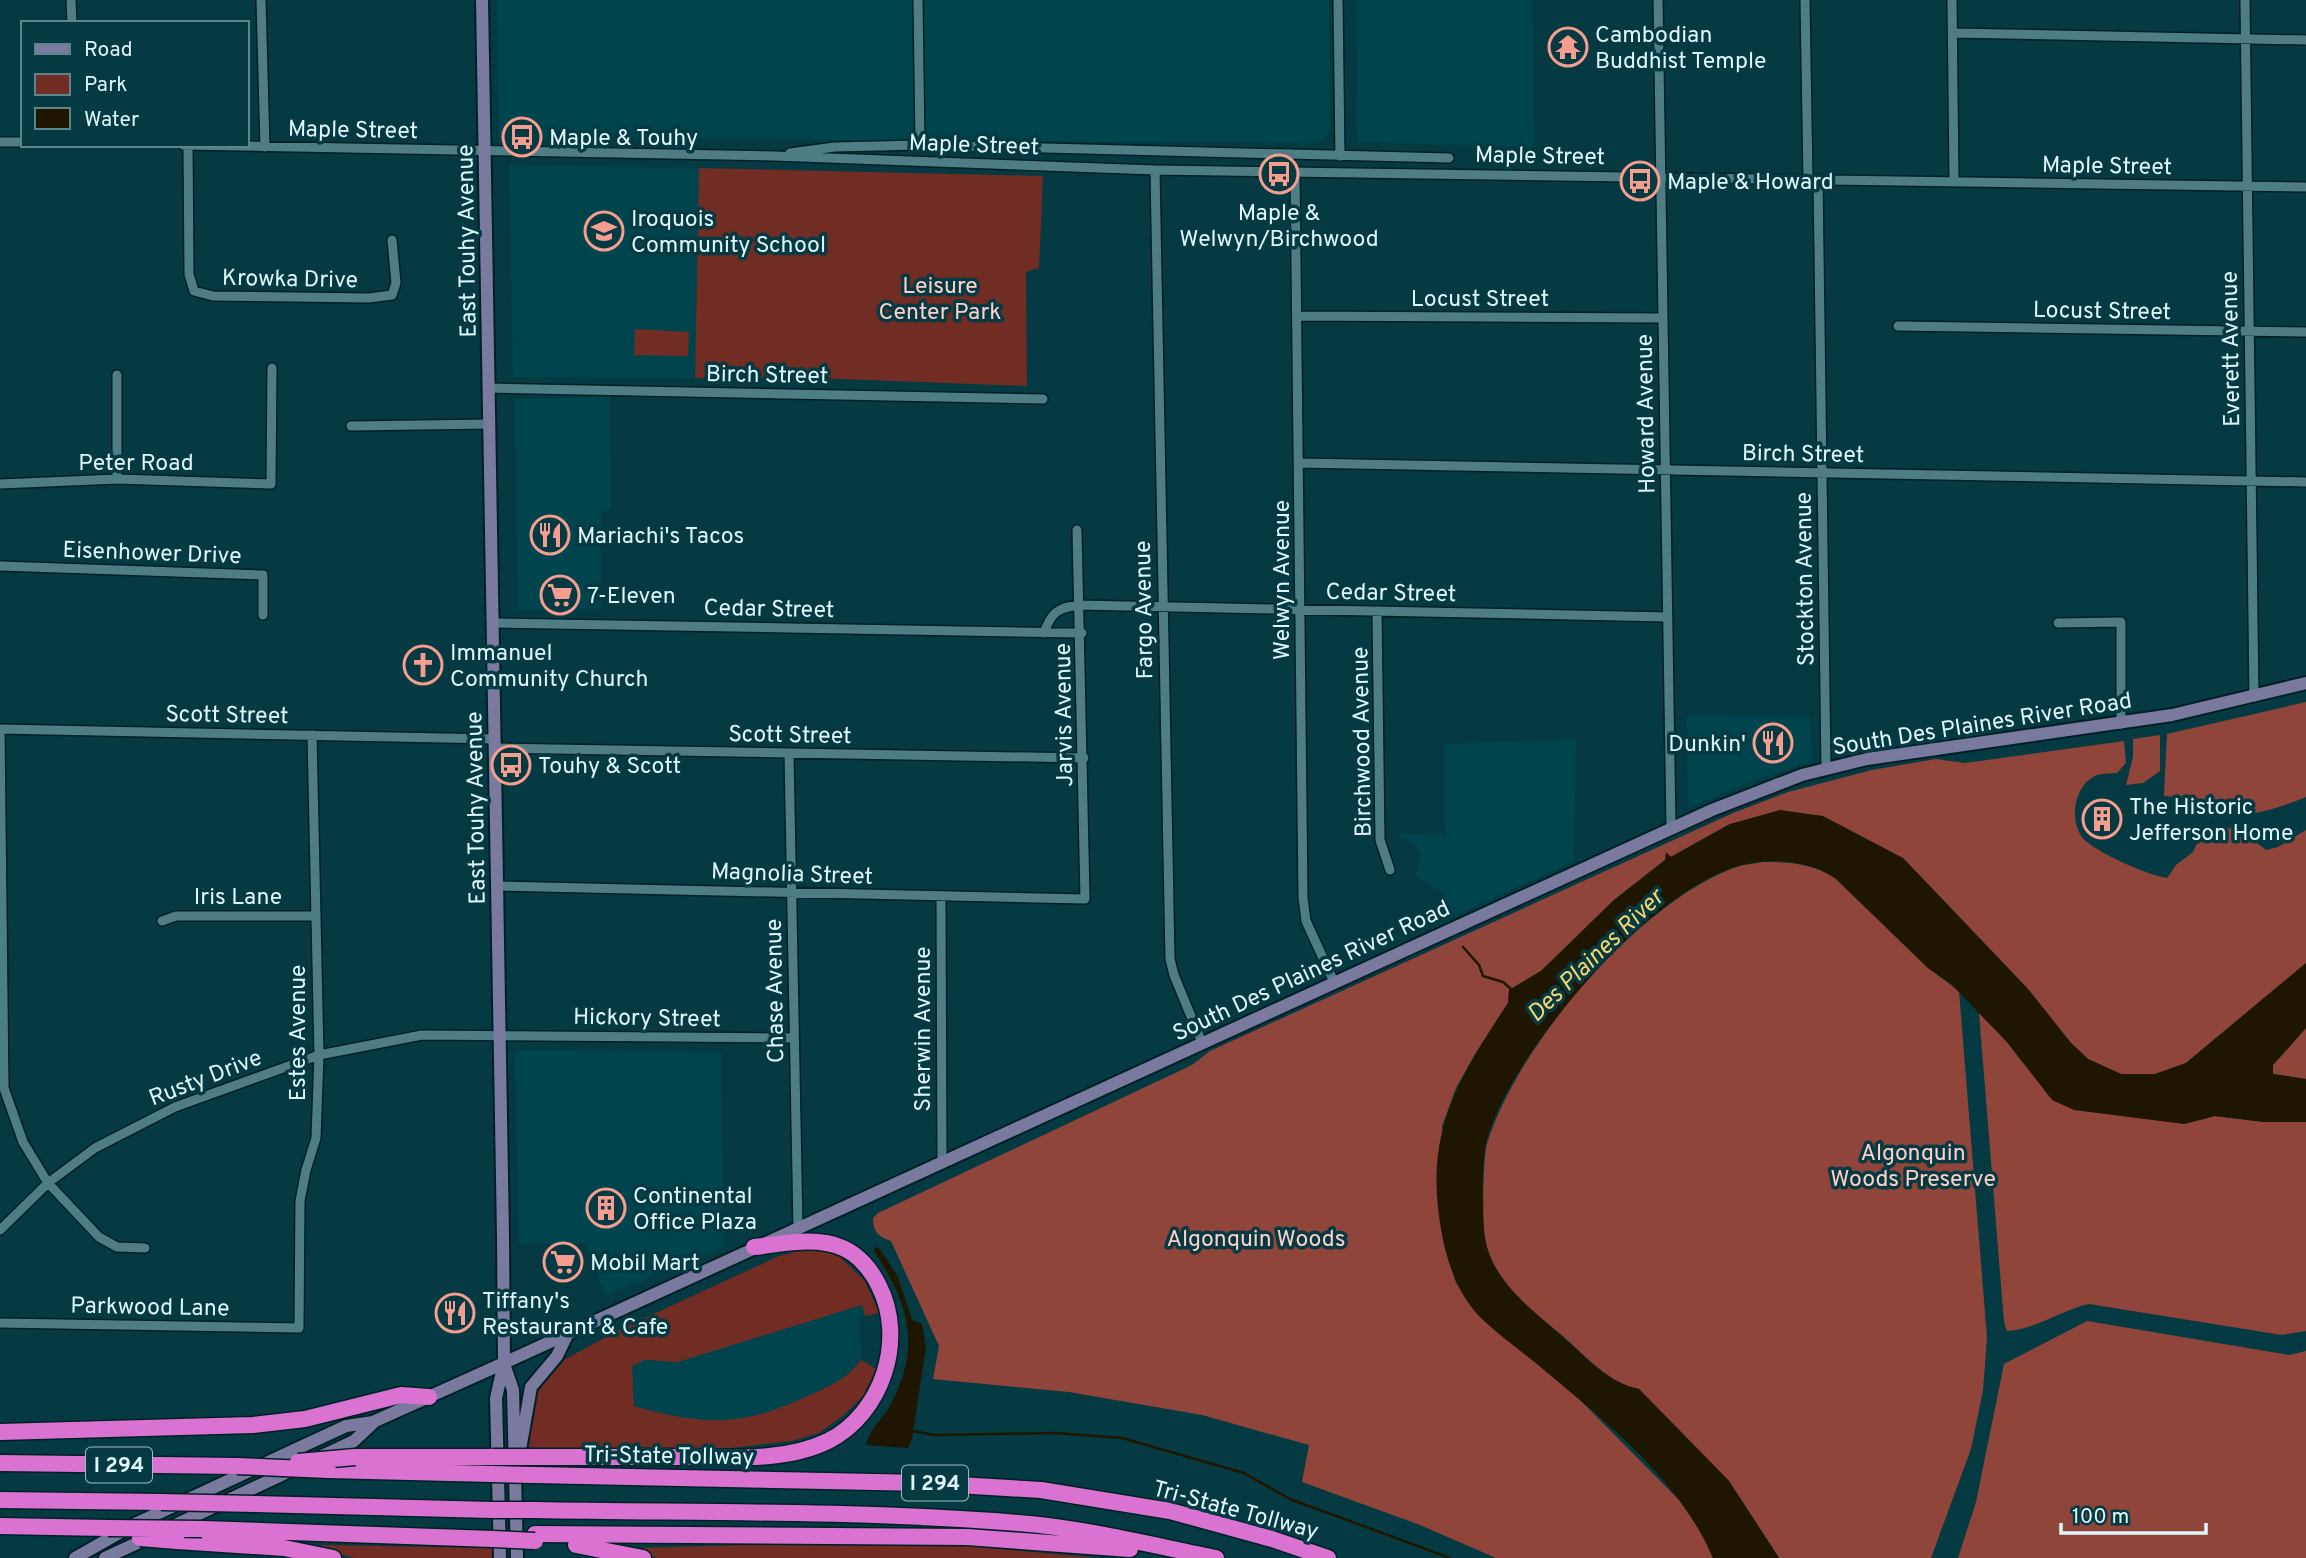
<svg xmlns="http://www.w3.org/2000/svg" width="2306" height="1558" font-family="Overpass,sans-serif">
  <rect width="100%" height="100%" fill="#063a42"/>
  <path fill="#00454e" d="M497,0H1329L1330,131L1321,143L499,138Z
    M1356,0H1532L1534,147L1357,142Z
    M509,165L699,168L695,378L513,377Z
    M610,397L611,511L601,510V609L518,610L515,399Z
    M1687,715L1810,717L1812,761L1755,780L1688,808Z
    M1576,739L1574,861L1445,920L1444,894L1416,877L1420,856L1417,846L1396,834L1445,835L1444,744Z
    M515,1050L721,1052L724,1247L605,1296L586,1243L519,1244Z
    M857,1286L865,1316L859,1318L861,1360L824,1408L754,1433L550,1391Z"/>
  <path fill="#712c23" d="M699,168L1043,176L1039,268L1026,272L1027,386L814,378H695Z
    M635,329L689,332L688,356L634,355Z
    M806,1249L840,1252L842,1259L865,1281L879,1313L865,1316L862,1305L678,1362L644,1360L632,1366L634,1406C705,1426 741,1427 808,1396C830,1386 847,1379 861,1360L876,1369L863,1396L844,1415L819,1433L792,1441L731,1448H529L534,1397L540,1383L560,1362L621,1329L779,1256Z
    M322,1545L495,1548V1558H353L322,1548Z
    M747,1545L967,1546L1099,1558H657L636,1548Z"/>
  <path fill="#90453a" d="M2306,702V797C2275,810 2241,819 2207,816L2204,799L2164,796L2167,734Z
    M2160,735V771L2143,783L2126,785L2133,757V739Z
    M2124,741L2126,763L2117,773C2110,774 2100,773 2095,776C2072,787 2068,827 2087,842C2105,856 2145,874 2167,878L2176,865L2193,852L2206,825L2241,830L2266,850L2278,847L2306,830V963L2186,1063L2155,1074H2121L2088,1059L2071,1043L2028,989L1903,858L1730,824L1665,860L1614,900L1541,971L1509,990L1508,1003L1475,1054L1456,1088L1442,1126L1444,1245L1456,1283L1478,1315L1579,1399L1681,1502L1702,1533L1713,1558H1496L1420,1525L1302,1482L1309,1445L1202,1415L1069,1392L933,1379L939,1346L891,1241C878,1236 873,1232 873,1218L878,1213L1192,1065L1210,1051L1733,813L1788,792L1872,770L1936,759L1965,763Z
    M1762,862C1789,862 1811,863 1835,878L1928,968L1959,991L1987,1338L1983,1390L1971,1449L1931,1558H1779L1729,1481L1639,1389C1607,1383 1584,1353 1559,1333C1528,1308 1493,1280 1485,1239C1482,1225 1483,1157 1487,1144C1517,1046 1635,907 1731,869C1740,865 1752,864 1762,862Z
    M1979,1013L2007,1042L2022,1062L2184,1124L2215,1116L2264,1122H2306V1331L2282,1335L2089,1304C2061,1310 2035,1330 2007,1331L2004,1322Z
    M2306,1028V1079L2273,1074V1065Z
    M2087,1321L2289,1355L2306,1351V1558H1958L1976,1502L2004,1364Z"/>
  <path fill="#1e1600" d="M1780,810L1823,816L1903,858L2028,989L2071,1043L2088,1059L2121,1074H2155L2186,1063L2306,963V1028L2273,1065V1074L2306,1079V1122H2264L2215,1116L2184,1124L2074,1110L2052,1100L2007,1042L1951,984L1928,968L1835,878C1806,859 1765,857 1732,868C1647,898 1537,1027 1499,1108C1494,1119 1487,1135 1485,1148C1482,1166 1482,1220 1485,1238C1491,1277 1526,1305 1554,1329C1580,1351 1606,1383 1639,1389L1729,1481L1779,1558H1713C1679,1478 1601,1418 1536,1363C1517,1348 1496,1333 1479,1316C1457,1293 1446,1259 1441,1229C1424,1132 1457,1081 1508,1003L1509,990L1541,971L1614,900L1665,860L1666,852L1671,857L1730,824Z
    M875,1247L880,1249L898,1277L912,1320L922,1324L926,1347L912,1439L908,1448L866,1445C869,1430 884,1417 891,1404C922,1345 908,1303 874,1251Z"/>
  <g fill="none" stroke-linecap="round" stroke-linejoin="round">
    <path stroke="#1e1600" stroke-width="2.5" d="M1463,947L1479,965L1483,976L1503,982L1511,989
      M913,1431L934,1435L1055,1433L1122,1438L1244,1473L1290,1499L1450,1558"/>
    <defs>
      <path id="street" d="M71,0L72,23
        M261,0L265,147
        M918,0L920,145
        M1338,0L1340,156
        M1658,0L1671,827
        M1805,0L1808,179
        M1952,0L1954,181
        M2245,0L2254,697
        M1953,33L2306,40
        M0,142H23
        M183,145L774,156L1155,170L2306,187
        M188,145L189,274L194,291L213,296L369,298L392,295L396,283L392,240
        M790,153L835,147L920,145L1449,158
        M1155,170L1170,959L1174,975L1202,1043
        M1295,171L1303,898L1306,921L1334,982
        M1818,179L1826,768
        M1297,316L1663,318
        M1898,326L2306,332
        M117,375V479
        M489,388L1043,399
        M351,426L489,424
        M1300,463L2306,482
        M0,484L117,479L271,484L272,368
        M0,566L263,575V615
        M1377,611L1380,840L1390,870
        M493,623L1082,633
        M2058,623L2121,622V724
        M1044,633C1051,613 1057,608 1078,605L1668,617
        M0,729L495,739
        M0,730L4,1088L23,1142L48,1183L99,1237L117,1247L145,1248
        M495,748L1084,758
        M789,753L798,1228
        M497,886L1085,899L1077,530
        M941,897L942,1161
        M162,921L176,916H315
        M0,1230L48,1183L95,1148L175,1107L319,1055L422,1035L794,1038
        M0,1323L299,1328L300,1201L306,1170L316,1138L319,1055L312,735"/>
      <path id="secondary" d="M482,0L503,1236L504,1363L496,1398L500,1558
        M504,1364L513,1390L517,1558
        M519,1455L531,1387L557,1356L568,1333
        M318,1458L354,1441L373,1423
        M169,1528L292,1470
        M75,1558L135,1524L346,1426L373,1422L504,1363L1712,810L1802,775L1867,759L2172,715L2306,683
        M105,1558L150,1537"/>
      <path id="highway" d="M0,1432L253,1425L305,1419L401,1395L429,1397
        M355,1457H492
        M533,1457C581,1457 629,1457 676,1457C725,1457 783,1463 828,1441C883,1413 906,1339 879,1286C872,1271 859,1255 843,1248C816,1236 783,1244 754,1247
        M0,1463L237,1466
        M328,1470L492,1474
        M534,1475L925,1483L1041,1490L1170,1511L1272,1539L1328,1558
        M0,1500L161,1502
        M255,1504L492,1510
        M534,1510C695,1513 857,1510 1018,1523C1084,1528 1151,1545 1216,1558
        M0,1526L108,1528
        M202,1529L493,1539
        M535,1534L967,1537L1130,1549
        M177,1541L284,1548L333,1558
        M576,1545L643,1558"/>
    </defs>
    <use href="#street" stroke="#002026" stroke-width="12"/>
    <use href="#secondary" stroke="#002026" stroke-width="16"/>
    <use href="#highway" stroke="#002026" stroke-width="19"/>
    <use href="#street" stroke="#4f7d86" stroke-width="9"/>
    <use href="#secondary" stroke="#797a9d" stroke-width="12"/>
    <use href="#highway" stroke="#da72d2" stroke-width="16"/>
    <defs>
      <path id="highway-bridge" d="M492,1457H533
        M298,1462L355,1457
        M237,1466L328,1470
        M492,1474L534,1475
        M161,1502L255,1504
        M492,1510H534
        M108,1528L202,1529
        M140,1538L177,1541
        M493,1539L535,1541"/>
    </defs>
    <use href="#highway-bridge" stroke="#002026" stroke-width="19" stroke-linecap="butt"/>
    <use href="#highway-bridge" stroke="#da72d2" stroke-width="16"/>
  </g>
  <defs>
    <symbol id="temple-ring" viewBox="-11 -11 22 22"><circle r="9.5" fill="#063a42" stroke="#f59d8e" stroke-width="1.5"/><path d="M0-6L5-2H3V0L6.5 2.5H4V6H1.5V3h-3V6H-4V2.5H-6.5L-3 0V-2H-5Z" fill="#f59d8e"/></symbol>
    <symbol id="bus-ring" viewBox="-11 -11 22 22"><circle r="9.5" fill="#063a42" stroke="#f59d8e" stroke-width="1.5"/><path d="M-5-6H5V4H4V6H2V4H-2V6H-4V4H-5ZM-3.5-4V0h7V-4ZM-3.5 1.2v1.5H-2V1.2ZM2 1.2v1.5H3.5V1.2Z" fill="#f59d8e"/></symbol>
    <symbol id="school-ring" viewBox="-11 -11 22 22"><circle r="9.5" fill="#063a42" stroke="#f59d8e" stroke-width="1.5"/><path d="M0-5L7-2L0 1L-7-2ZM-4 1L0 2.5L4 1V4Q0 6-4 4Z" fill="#f59d8e"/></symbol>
    <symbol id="restaurant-ring" viewBox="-11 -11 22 22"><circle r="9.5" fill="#063a42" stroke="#f59d8e" stroke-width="1.5"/><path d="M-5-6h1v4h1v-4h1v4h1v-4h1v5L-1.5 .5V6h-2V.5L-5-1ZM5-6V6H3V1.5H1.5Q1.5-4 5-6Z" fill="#f59d8e"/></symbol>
    <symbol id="supermarket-ring" viewBox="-11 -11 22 22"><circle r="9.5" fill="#063a42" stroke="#f59d8e" stroke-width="1.5"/><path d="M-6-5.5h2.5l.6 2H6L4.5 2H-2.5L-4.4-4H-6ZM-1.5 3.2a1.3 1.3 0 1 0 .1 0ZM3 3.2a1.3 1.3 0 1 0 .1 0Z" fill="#f59d8e"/></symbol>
    <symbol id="church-ring" viewBox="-11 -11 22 22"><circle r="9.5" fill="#063a42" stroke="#f59d8e" stroke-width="1.5"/><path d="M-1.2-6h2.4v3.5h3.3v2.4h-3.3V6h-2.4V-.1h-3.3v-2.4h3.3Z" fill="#f59d8e"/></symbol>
    <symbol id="building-ring" viewBox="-11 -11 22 22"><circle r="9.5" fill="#063a42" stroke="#f59d8e" stroke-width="1.5"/><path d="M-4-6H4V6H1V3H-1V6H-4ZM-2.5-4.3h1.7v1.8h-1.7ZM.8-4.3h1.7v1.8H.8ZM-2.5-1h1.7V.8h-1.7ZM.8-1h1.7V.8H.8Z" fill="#f59d8e"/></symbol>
  </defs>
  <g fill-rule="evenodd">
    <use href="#temple-ring" x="1546" y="25" width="44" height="44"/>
    <use href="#bus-ring" x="500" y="115" width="44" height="44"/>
    <use href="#bus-ring" x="1257" y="152" width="44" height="44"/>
    <use href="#bus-ring" x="1618" y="159" width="44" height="44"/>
    <use href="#school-ring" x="582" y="209" width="44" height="44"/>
    <use href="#restaurant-ring" x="528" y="513" width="44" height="44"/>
    <use href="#supermarket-ring" x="538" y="573" width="44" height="44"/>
    <use href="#church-ring" x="401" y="643" width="44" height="44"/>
    <use href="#restaurant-ring" x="1751" y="721" width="44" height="44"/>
    <use href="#bus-ring" x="489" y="743" width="44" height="44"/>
    <use href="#building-ring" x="2080" y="797" width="44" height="44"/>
    <use href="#building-ring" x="584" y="1186" width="44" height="44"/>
    <use href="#supermarket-ring" x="541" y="1240" width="44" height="44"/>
    <use href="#restaurant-ring" x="433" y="1291" width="44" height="44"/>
  </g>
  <g text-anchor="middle" stroke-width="7" stroke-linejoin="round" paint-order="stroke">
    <g fill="#063a42" stroke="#9ebec4" stroke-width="2">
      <rect x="86" y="1447.5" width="66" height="35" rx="5"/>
      <rect x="902" y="1465.5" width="66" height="35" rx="5"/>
    </g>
    <g font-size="21" font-weight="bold" fill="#dff7fc">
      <text x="119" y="1472">I 294</text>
      <text x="935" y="1490">I 294</text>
    </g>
    <g font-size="23" fill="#dff7fc" stroke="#063a42" text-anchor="start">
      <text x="1595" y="42">Cambodian<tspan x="1595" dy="26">Buddhist Temple</tspan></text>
      <text x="549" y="145">Maple &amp; Touhy</text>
      <text x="1667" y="189">Maple &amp; Howard</text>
      <text x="1279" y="220" text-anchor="middle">Maple &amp;<tspan x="1279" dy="26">Welwyn/Birchwood</tspan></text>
      <text x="631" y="226">Iroquois<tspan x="631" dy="26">Community School</tspan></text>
      <text x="577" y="543">Mariachi's Tacos</text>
      <text x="587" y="603">7-Eleven</text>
      <text x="450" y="660">Immanuel<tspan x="450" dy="26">Community Church</tspan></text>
      <text x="1746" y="751" text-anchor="end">Dunkin'</text>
      <text x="538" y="773">Touhy &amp; Scott</text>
      <text x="2129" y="814">The Historic<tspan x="2129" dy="26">Jefferson Home</tspan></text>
      <text x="633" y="1203">Continental<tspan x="633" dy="26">Office Plaza</tspan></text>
      <text x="590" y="1270">Mobil Mart</text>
      <text x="482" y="1308">Tiffany's<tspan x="482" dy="26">Restaurant &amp; Cafe</tspan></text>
    </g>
    <g font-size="23" fill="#dff7fc" stroke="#063a42">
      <text transform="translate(353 129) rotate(1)" y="8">Maple Street</text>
      <text transform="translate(974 144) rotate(2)" y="8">Maple Street</text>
      <text transform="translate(1540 155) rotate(1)" y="8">Maple Street</text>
      <text transform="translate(2107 165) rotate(1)" y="8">Maple Street</text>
      <text transform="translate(466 241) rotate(-91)" y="8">East Touhy Avenue</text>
      <text transform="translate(290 278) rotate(1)" y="8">Krowka Drive</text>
      <text x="1480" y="306">Locust Street</text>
      <text transform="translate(2102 310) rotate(1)" y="8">Locust Street</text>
      <text transform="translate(2230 349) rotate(-91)" y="8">Everett Avenue</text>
      <text transform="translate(767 374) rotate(1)" y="8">Birch Street</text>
      <text transform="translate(1645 414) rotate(-91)" y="8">Howard Avenue</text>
      <text transform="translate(1803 453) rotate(1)" y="8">Birch Street</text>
      <text x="136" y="470">Peter Road</text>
      <text transform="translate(152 552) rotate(2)" y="8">Eisenhower Drive</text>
      <text transform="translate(1804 579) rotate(-91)" y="8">Stockton Avenue</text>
      <text transform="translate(1281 580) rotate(-90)" y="8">Welwyn Avenue</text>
      <text transform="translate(1391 592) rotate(1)" y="8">Cedar Street</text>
      <text transform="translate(769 608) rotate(1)" y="8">Cedar Street</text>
      <text transform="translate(1143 610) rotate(-91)" y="8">Fargo Avenue</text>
      <text transform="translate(227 714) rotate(1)" y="8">Scott Street</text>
      <text transform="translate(1063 715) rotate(-91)" y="8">Jarvis Avenue</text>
      <text transform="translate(1982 723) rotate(-9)" y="8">South Des Plaines River Road</text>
      <text transform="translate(790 734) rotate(1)" y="8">Scott Street</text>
      <text transform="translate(1361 742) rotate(-91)" y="8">Birchwood Avenue</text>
      <text transform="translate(475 808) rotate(-91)" y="8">East Touhy Avenue</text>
      <text transform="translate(792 873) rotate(2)" y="8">Magnolia Street</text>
      <text x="238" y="904">Iris Lane</text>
      <text transform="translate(1311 970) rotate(-25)" y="8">South Des Plaines River Road</text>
      <text transform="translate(774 991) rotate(-91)" y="8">Chase Avenue</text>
      <text transform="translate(647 1017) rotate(1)" y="8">Hickory Street</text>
      <text transform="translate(922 1029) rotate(-90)" y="8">Sherwin Avenue</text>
      <text transform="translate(297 1033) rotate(-90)" y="8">Estes Avenue</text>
      <text transform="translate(205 1077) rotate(-21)" y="8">Rusty Drive</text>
      <text transform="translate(150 1306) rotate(1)" y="8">Parkwood Lane</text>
      <text transform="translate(669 1455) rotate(1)" y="8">Tri-State Tollway</text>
      <text transform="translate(1236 1509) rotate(15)" y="8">Tri-State Tollway</text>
    </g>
    <g font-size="23" fill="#fed0c8" stroke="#063a42">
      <text x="940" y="293">Leisure<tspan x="940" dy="26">Center Park</tspan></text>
      <text x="1913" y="1160">Algonquin<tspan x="1913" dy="26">Woods Preserve</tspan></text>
      <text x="1256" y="1246">Algonquin Woods</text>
    </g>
    <g font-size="24" font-style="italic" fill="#fbd568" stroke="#063a42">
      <text transform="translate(1595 955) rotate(-44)" y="8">Des Plaines River</text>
    </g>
  </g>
  <rect x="21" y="21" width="228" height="126" fill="#063a42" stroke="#5d868c" stroke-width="2"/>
  <rect x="35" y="44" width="35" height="10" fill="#797a9d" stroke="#5d868c" stroke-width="2"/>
  <text x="84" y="56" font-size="21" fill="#dff7fc">Road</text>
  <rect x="35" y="74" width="35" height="21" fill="#712c23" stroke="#5d868c" stroke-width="2"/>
  <text x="84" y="91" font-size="21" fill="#dff7fc">Park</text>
  <rect x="35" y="108" width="35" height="21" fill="#1e1600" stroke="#5d868c" stroke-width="2"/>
  <text x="84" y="126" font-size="21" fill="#dff7fc">Water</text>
  <path d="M2061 1523v10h145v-10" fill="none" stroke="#dff7fc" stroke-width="3.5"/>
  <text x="2072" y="1523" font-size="21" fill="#dff7fc" stroke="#063a42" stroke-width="5" paint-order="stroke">100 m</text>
</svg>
